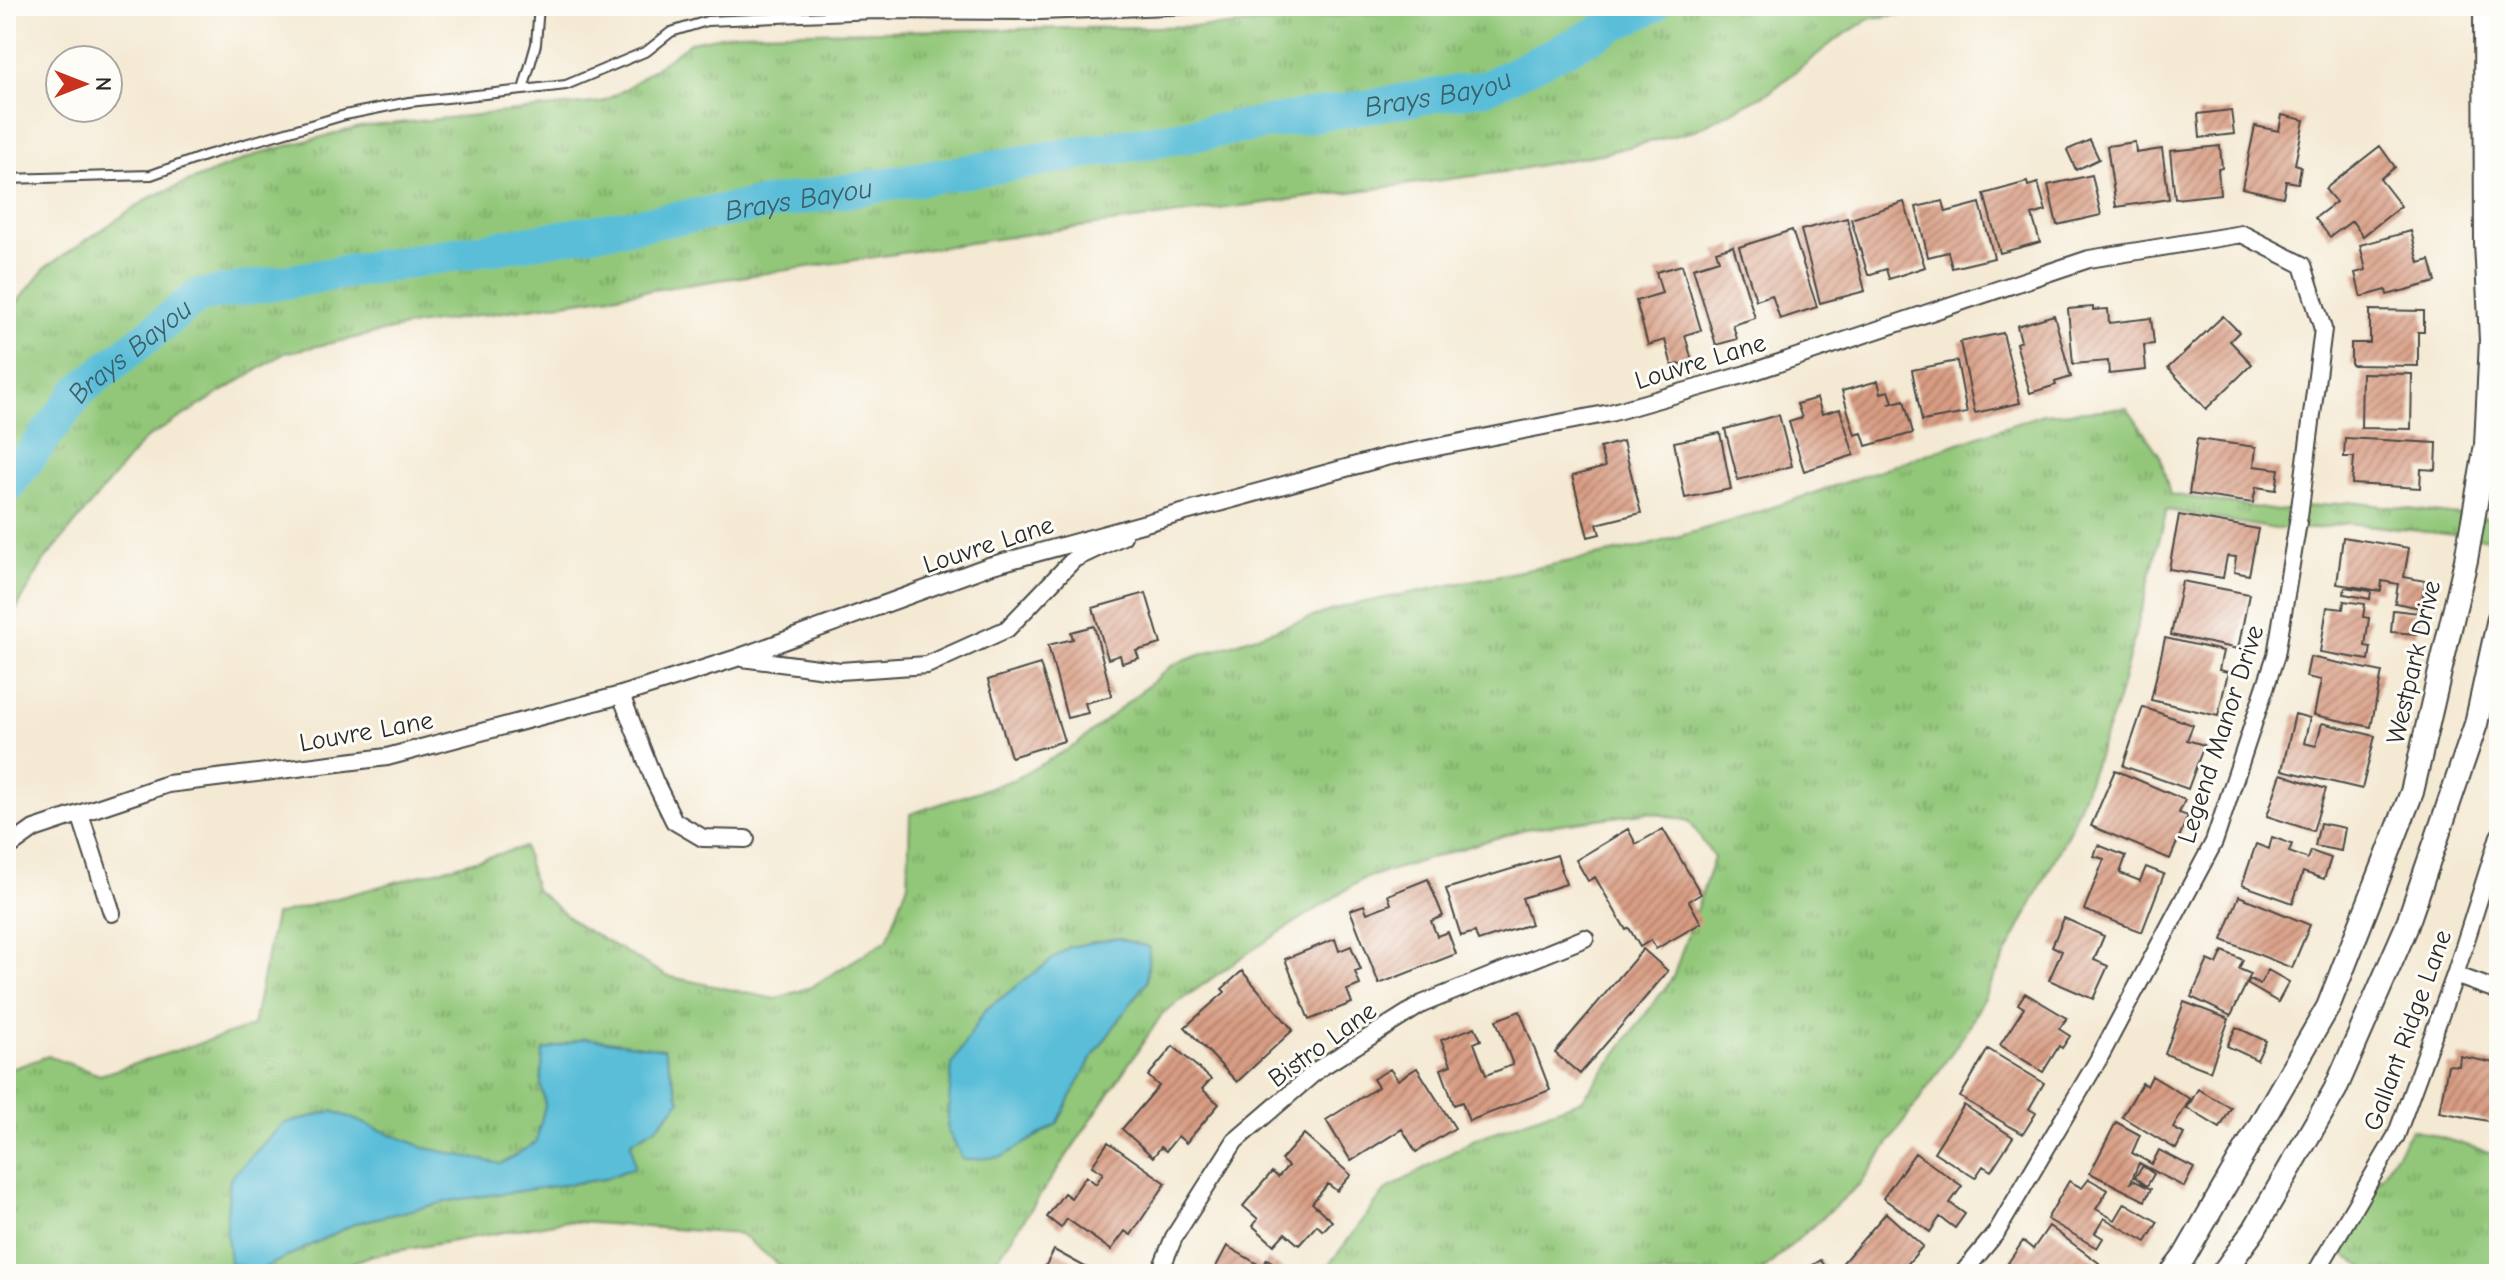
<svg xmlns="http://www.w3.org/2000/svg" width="2505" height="1280" font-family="'Comic Neue',sans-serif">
  <defs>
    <pattern id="grass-tufts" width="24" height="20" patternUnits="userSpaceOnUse" patternTransform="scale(2)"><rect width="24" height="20" fill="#92c779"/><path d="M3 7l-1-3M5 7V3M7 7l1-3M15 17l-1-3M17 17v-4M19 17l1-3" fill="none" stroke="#77a263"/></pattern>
    <pattern id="building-hatch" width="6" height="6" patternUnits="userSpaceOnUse" patternTransform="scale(2)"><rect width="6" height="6" fill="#d89c83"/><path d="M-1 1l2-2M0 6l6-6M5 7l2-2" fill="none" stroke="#af7f6b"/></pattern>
  </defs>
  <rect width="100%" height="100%" fill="#fdfcf7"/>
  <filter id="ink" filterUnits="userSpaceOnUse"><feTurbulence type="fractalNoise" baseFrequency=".0125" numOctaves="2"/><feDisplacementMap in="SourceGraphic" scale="16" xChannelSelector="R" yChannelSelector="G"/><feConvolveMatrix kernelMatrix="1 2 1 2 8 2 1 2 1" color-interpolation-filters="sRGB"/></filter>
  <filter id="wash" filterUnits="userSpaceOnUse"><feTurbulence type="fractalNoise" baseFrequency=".006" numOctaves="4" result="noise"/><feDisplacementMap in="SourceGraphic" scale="32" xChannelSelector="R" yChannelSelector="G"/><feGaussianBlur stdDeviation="1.8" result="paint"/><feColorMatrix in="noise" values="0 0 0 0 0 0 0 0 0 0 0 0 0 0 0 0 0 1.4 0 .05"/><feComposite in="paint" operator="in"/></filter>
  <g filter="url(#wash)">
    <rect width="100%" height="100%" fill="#f4e9d3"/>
    <path fill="url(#grass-tufts)" stroke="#5e7952" stroke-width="2" d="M1444,6H1973L1871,18L1834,41L1770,92L1693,131L1605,153L1504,172L1064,229L415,325L285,353L144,440L44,561L6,627V316L46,267L151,197L260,153L360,127L602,102L624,90L691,42L736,33L1225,26Z
      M2127,408L2160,456L2170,494L2277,511L2350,502L2499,520V540L2348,523L2314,529H2275L2167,510L2118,700L2072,825L1968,1029L1862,1182L1759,1274H1322L1385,1191L1475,1139L1582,1100L1673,977L1714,858L1689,821L1649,812L1525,829L1363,879L1248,953L1163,1013L987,1274H791L740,1234L565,1221L369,1256L324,1274H6V1071L48,1056L100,1075L253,1026L275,915L524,847L535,889L578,925L667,976L775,999L811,987L887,940L908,883L910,814L1015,779L1077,744L1174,664L1345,606L1646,546L1744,517L2043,414Z
      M2412,1129L2499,1155V1274H2374L2335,1249Z"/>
    <path fill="#5abed8" stroke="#427482" stroke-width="2" d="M1116,938L1149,947L1147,981L1091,1059L1057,1124L1002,1157L963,1160L947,1129L952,1064L985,1010L1069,947Z
      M585,1038L664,1049L680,1101L658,1126L631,1142L635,1167L605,1179L455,1200L356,1223L258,1271L230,1263L226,1226L230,1178L283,1124L333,1111L426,1148L501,1164L536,1142L545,1105L541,1084L543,1051Z"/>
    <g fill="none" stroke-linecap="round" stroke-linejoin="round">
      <path stroke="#5abed8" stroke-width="34" id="s1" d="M6,488L79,391L198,296L1487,87L1653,6"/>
    </g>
    <g id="blocks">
      <path fill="url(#building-hatch)" d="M2231,110L2234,134L2200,138L2198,114Z
        M2282,115L2304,120L2295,164L2301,166L2298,183L2286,181L2283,197L2242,188L2255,126L2279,131Z
        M2090,140L2099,159L2076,170L2067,150Z
        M2135,142L2136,153L2162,149L2169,199L2116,207L2107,146Z
        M2220,146L2222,168L2218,169L2220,194L2175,199L2170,151Z
        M2380,146L2395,167L2380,179L2401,206L2363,236L2352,221L2330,237L2315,218L2336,202L2325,189Z
        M2092,175L2101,215L2057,225L2048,185Z
        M2027,182L2028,186L2038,183L2046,211L2032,215L2040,242L2000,253L1984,194Z
        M1943,201L1946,212L1980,203L1994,258L1952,268L1948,252L1928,257L1916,207Z
        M1904,202L1925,267L1889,279L1886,269L1868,275L1851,219Z
        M1847,218L1865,291L1820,303L1801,230Z
        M1792,230L1817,307L1780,319L1772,295L1756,300L1739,247Z
        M2411,231L2419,263L2430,260L2436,282L2387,295L2386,290L2361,297L2355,273L2366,270L2360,245Z
        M1733,246L1755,318L1733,325L1737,339L1716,345L1693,268L1719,260L1716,251Z
        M1682,265L1701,330L1685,335L1692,361L1672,366L1665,340L1648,345L1636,301L1662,293L1656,272Z
        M2093,307V310L2108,309L2109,323L2151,318L2154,344L2144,345L2146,370L2109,374L2108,361L2073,364L2068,309Z
        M2370,310L2424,311V332H2418V366L2351,365V343H2370Z
        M2054,315L2071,377L2055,382L2056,385L2030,393L2016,343L2021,341L2017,326Z
        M2223,316L2239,332L2230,341L2252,364L2206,409L2168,368Z
        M2003,333L2020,403L1975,413L1960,342Z
        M1957,361L1967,413L1922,421L1912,370Z
        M2362,373L2412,374L2411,429L2361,428Z
        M1878,381L1881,393L1889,391L1893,402L1889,404L1904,400L1913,433L1866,446L1862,433L1855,435L1842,391Z
        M1817,398L1822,414L1840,409L1854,455L1804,471L1789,422L1802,418L1797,404Z
        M1779,415L1792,466L1738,480L1725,429Z
        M1720,433L1731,489L1685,498L1674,442Z
        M2345,438L2437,443L2436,470L2421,469L2420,488L2352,484L2354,457H2344Z
        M2197,439L2256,447L2254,466L2279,469L2276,490L2256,487L2253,503L2189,494Z
        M1623,441L1641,513L1597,524L1600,534L1588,537L1572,476L1605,467L1600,448Z
        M2179,515L2258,529L2249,575L2234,572L2236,557L2227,556L2223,578L2169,569Z
        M2343,537L2409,548L2404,577L2425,581L2421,608L2395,603L2398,584L2382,581L2381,591L2337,584Z
        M2182,581L2249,594L2238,649L2171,635Z
        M2345,587L2371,591L2370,599L2344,594Z
        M1146,593L1161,644L1136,651L1139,658L1122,663L1120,655L1108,659L1093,608Z
        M2344,601L2365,604L2363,617L2369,618L2365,646L2371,647L2369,660L2320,652L2327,607L2343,609Z
        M2393,610L2419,613L2417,634L2391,632Z
        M1094,626L1112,696L1085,703L1088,713L1067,718L1048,645L1073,639L1071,632Z
        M2165,638L2223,651L2219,670L2228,672L2218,716L2151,700Z
        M2310,657L2382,672L2371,727L2314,715L2321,680L2306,677Z
        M1040,664L1064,741L1011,757L988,680Z
        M2143,707L2193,725L2187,740L2204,745L2188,789L2123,766Z
        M2295,714L2310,718L2304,743L2316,746L2322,723L2375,736L2362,789L2282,770Z
        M2115,770L2185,800L2179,813L2188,816L2170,859L2091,826Z
        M2281,774L2326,789L2313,831L2267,816Z
        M2320,823L2345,828L2341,851L2315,846Z
        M1628,829L1636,844L1663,829L1701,894L1689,901L1701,923L1656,949L1651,940L1640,947L1629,928L1626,930L1595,877L1588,881L1576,860Z
        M2272,837L2292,844L2289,852L2308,859L2311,851L2331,858L2324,879L2303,872L2293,903L2242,885L2256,844L2269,849Z
        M2098,845L2126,856L2120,873L2140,881L2146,867L2164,874L2142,932L2084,910L2104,859L2094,856Z
        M1557,855L1566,884L1522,898L1531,924L1478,941L1475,932L1461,936L1446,889Z
        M1428,879L1443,916L1431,921L1437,936L1448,932L1456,954L1379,984L1350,910L1364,905L1367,913L1391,904L1388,895Z
        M2239,896L2310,925L2292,968L2222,940Z
        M2064,918L2104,936L2094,960L2108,966L2093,999L2049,980L2062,951L2052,946Z
        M1335,939L1339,951L1351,946L1361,970L1355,972L1360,985L1347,990L1352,1003L1309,1020L1285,959Z
        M1643,949L1668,971L1580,1074L1555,1053Z
        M2223,951L2243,960L2239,969L2251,974L2231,1016L2191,997L2208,960L2217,964Z
        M2268,970L2289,982L2278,1002L2247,984L2250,979L2260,984Z
        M1242,971L1293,1030L1237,1082L1185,1027L1225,992L1222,989Z
        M2025,993L2067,1018L2059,1029L2070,1036L2062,1048L2059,1046L2043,1072L2000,1045L2024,1008L2018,1004Z
        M2184,1002L2229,1019L2210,1071L2165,1054Z
        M1520,1011L1550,1090L1469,1121L1462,1102L1454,1105L1441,1069L1451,1065L1441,1040L1475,1027L1481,1040L1474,1043L1486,1075L1513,1065L1496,1020Z
        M2236,1027L2266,1041L2257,1060L2227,1046Z
        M1173,1046L1211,1079L1202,1089L1219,1104L1186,1143L1178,1136L1166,1151L1161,1147L1153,1157L1122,1129L1159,1086L1148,1076Z
        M1988,1049L2044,1083L2029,1109L2036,1113L2023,1134L1960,1097Z
        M2460,1056L2499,1064V1123L2439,1112L2448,1065L2459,1066Z
        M1417,1068L1455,1128L1416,1152L1402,1129L1351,1161L1326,1120L1378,1087L1373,1079L1390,1069L1398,1080Z
        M2152,1076L2190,1099L2173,1128L2184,1134L2176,1149L2122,1117L2142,1083L2147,1086Z
        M2198,1089L2231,1108L2220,1128L2187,1108Z
        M1964,1105L2013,1137L1991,1171L1983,1166L1975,1178L1934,1152Z
        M2116,1122L2140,1135L2132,1153L2152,1164L2159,1150L2194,1168L2184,1187L2139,1163L2130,1184L2133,1180L2151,1189L2145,1201L2090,1173Z
        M1304,1134L1351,1175L1337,1191L1328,1184L1312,1203L1332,1221L1323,1231L1317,1225L1299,1245L1285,1233L1274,1245L1253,1226L1258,1219L1243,1206L1272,1172L1278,1177L1288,1166L1281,1160Z
        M1108,1142L1166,1183L1131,1235L1125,1231L1111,1250L1067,1219L1061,1228L1047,1217L1064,1193L1071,1198L1086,1176L1096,1184L1103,1173L1092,1166Z
        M1915,1153L1962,1186L1950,1203L1965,1214L1955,1228L1940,1217L1930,1232L1883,1198Z
        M2143,1166L2154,1174L2147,1186L2135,1177Z
        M2089,1179L2108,1190L2096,1209L2115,1220L2125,1203L2158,1222L2146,1242L2104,1218L2095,1233L2103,1238L2097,1248L2047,1219L2069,1181L2082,1188Z
        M1886,1213L1923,1246L1899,1274H1846L1839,1267Z
        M2049,1226L2099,1263L2091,1274H2023L2008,1263L2023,1241L2033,1249Z
        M1227,1246L1263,1267L1267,1259L1292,1274H1212Z
        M1054,1250L1098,1274H1054L1045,1267Z
        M1821,1260L1830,1274H1798Z"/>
    </g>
  </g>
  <g filter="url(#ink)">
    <use href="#blocks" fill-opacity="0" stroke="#494844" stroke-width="2"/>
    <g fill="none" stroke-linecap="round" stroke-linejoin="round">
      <defs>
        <path id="lane" d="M523,90L566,85L647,51L671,32L707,21L876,14L1040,15L1272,6
          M6,179L151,175L207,155L345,115L409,102L523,90L536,44L539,6"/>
        <path id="street" d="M742,658L840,671L927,665L1007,629L1074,559L1123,536
          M621,695L654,780L674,821L703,838L746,839
          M80,814L112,913
          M6,849L34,829L168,784L387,757L621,695L737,658L989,566L1386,457L1610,413L1746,374L2089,259L2242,234L2303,265L2323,329L2299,516L2276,655L2214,842L2098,1060L1996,1233L1962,1274
          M2455,975L2499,991
          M1159,1274L1174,1237L1235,1141L1320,1068L1422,1004L1585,938
          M2315,1274L2396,1136L2455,975L2499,836"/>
        <path id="secondary" d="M2171,1274L2184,1257L2328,1007L2412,792L2466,560L2486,445L2491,340L2486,243L2485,6
          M2222,1274L2254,1230L2335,1090L2406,928L2476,724L2499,618"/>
      </defs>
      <use href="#lane" stroke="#494844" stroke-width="12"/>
      <use href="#street" stroke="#494844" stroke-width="20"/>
      <use href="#secondary" stroke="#494844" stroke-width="26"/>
      <use href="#lane" stroke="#fff" stroke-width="8"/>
      <use href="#street" stroke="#fff" stroke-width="16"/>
      <use href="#secondary" stroke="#fff" stroke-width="22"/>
    </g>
  </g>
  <g text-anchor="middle" stroke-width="6" stroke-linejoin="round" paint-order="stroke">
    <g font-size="26" fill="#2b2b2b" stroke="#fdfcf7">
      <text transform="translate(1700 361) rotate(-17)" y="9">Louvre Lane</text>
      <text transform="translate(988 544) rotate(-18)" y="9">Louvre Lane</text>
      <text transform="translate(2413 662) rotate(-77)" y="9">Westpark Drive</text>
      <text transform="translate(366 731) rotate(-10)" y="9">Louvre Lane</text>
      <text transform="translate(2220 734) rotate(-72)" y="9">Legend Manor Drive</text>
      <text transform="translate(2407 1030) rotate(-70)" y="9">Gallant Ridge Lane</text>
      <text transform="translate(1322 1044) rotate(-36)" y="9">Bistro Lane</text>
    </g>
    <g font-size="28" font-style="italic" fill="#3b5e68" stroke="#fdfcf7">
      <text dy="10" stroke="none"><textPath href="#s1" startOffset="1530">Brays Bayou</textPath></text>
      <text dy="10" stroke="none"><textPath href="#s1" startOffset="882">Brays Bayou</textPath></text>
      <text dy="10" stroke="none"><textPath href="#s1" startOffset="186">Brays Bayou</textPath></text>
    </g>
  </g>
  <rect width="2505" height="1280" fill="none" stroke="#fdfcf7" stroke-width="32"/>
  <g transform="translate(84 84) rotate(90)"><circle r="38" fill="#fdfcf7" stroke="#a9a8a5" stroke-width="2"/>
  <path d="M0-6L14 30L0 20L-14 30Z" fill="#c8321e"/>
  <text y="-12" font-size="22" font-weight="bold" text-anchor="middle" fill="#2b2b2b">N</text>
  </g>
</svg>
